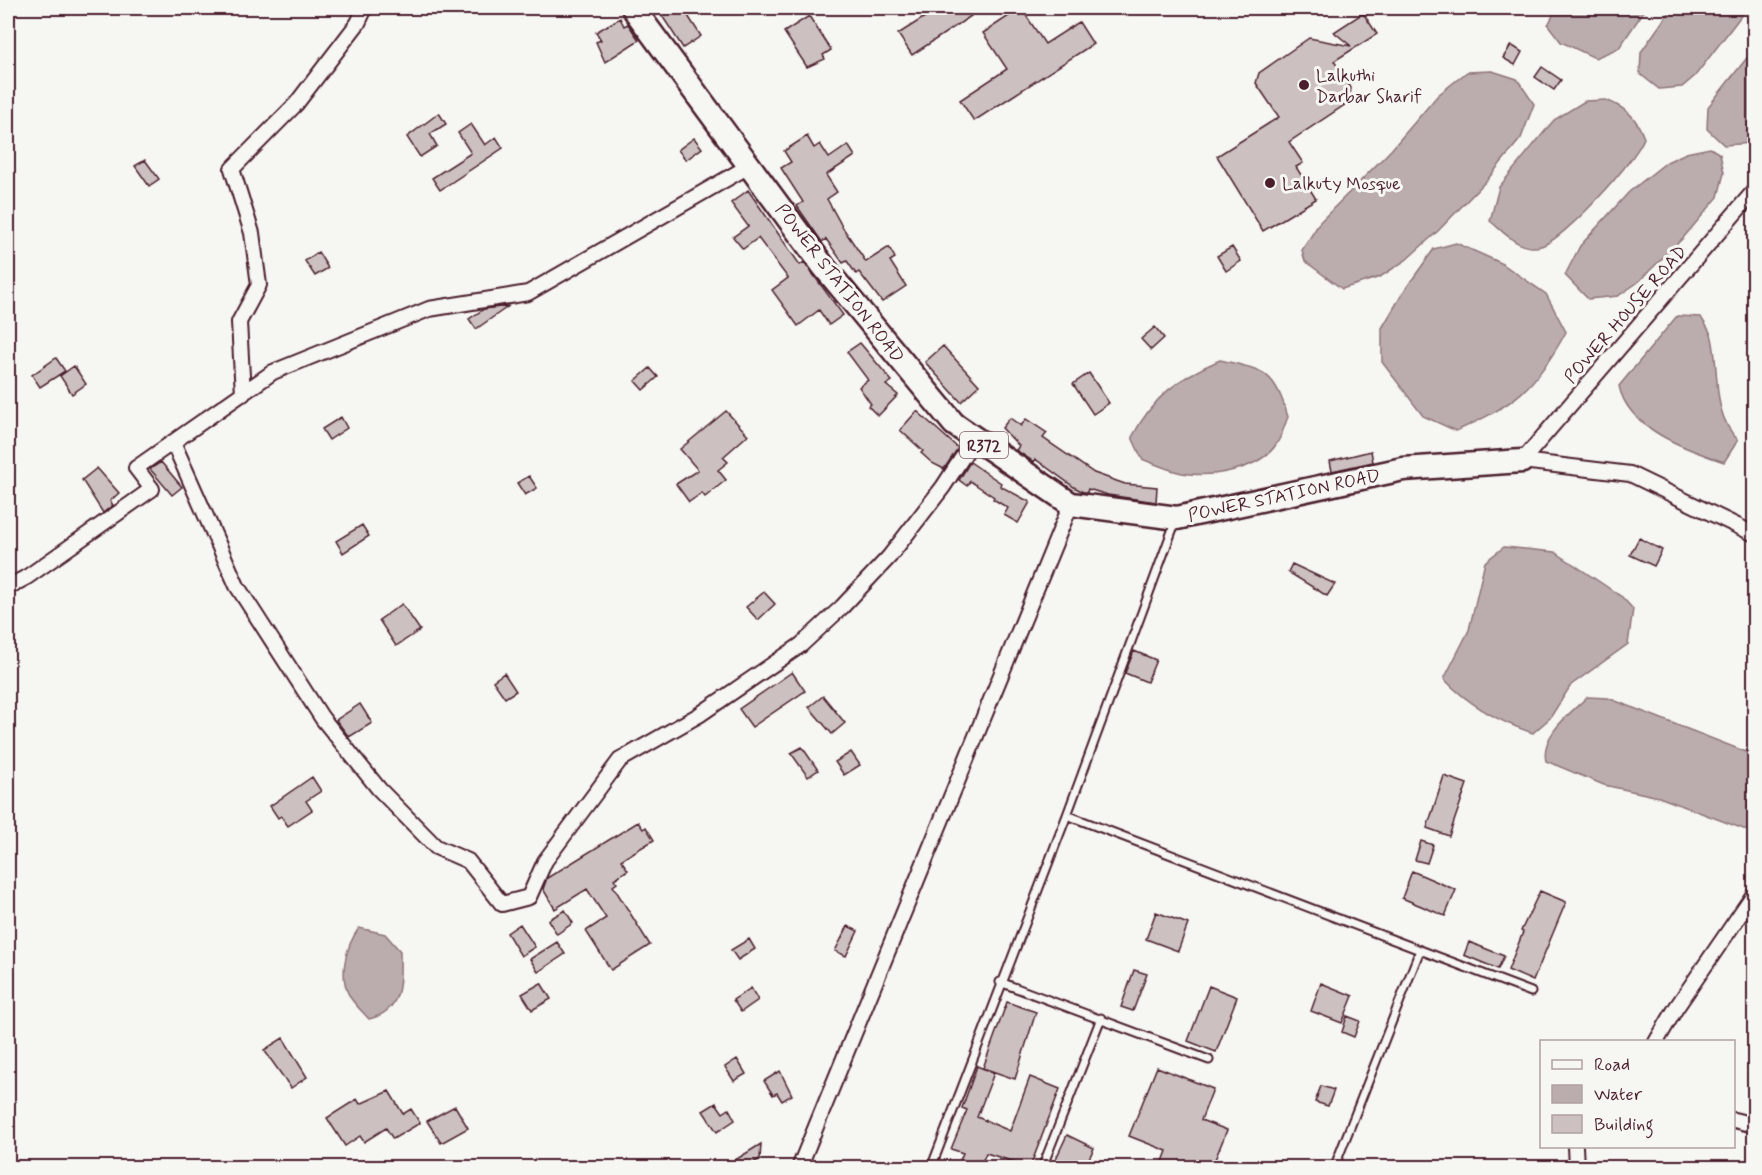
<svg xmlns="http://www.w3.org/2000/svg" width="1762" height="1175" font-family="Mynerve,sans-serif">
  <rect width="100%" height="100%" fill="#f6f6f2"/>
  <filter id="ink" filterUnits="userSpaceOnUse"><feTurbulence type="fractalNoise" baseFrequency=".0167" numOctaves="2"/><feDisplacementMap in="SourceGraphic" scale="12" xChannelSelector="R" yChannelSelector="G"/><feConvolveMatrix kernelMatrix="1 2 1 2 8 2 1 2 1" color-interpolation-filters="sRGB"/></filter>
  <g filter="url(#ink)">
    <path fill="#bbadae" stroke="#8e747a" stroke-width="1.5" d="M1557,8H1646L1619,48L1595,58L1561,42L1548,25Z
      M1672,8H1747L1695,76L1682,87L1659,89L1640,74L1641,52Z
      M1754,49V143L1724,145L1707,129L1708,107Z
      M1492,71L1517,79L1534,104L1521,138L1487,180L1438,231L1406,260L1380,277L1342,289L1305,261L1302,250L1320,222L1391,150L1438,95L1467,72Z
      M1606,100C1627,109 1636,116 1644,138C1636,160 1564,240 1541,246C1520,252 1504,232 1490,221L1499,187L1554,120L1585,101Z
      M1710,148L1720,154L1724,173L1718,197L1683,238L1637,283L1618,296L1588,299L1565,275L1580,246L1629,192L1667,162L1686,153Z
      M1456,243L1501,263L1546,294L1566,332C1535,389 1514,405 1456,431L1423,416L1382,362V328L1404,291L1434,249Z
      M1677,316L1701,317C1704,323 1711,331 1712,338C1720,372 1711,413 1738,440L1724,462C1686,449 1628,429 1619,386Z
      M1220,360C1264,370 1274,370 1288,417C1284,426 1282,436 1277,443C1261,470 1211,478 1182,473C1168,470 1155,464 1142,459L1132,437C1154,396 1178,378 1220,360Z
      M1504,547L1555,552L1622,597L1633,609L1628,644L1571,685L1550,718L1533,733C1499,722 1469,705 1444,679L1469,630L1485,562Z
      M1587,697L1608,698L1754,755V833L1659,797L1604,785L1546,761C1540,735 1571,713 1587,697Z
      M359,928L385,934L400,951C400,981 404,1011 369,1019C363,1012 355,1005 350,997C338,976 346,946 359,928Z"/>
    <path fill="#ccc1c0" stroke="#4a1f2b" stroke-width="1.5" d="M657,8H683L701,36L683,48Z
      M939,8H966L971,16L912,55L898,34Z
      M1021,8L1045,44L1079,22L1093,44L974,121L960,100L1007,69L983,33Z
      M1363,13L1377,34L1334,61L1351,88L1349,102L1289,142L1303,163L1296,167L1316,199L1263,231L1217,156L1279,117L1256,83L1259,73L1309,38L1351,46L1334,32Z
      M809,16L831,50L823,55L825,59L807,67L784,32Z
      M620,18L624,26L628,24L639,40L605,62L596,42L601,40L596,32Z
      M1511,45L1522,52L1515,65L1503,58Z
      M1542,67L1561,80L1554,90L1535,77Z
      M439,113L446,124L430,134L437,146L420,157L407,137Z
      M471,124L485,145L496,137L503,148L440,190L432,178L471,153L458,133Z
      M807,136L814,148L820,144L829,158L848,145L855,156L826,175L837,192L827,199L843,228L866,262L889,247L895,258L890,261L906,286L882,302L859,272L856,274L847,261L843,263L826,239L822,242L797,206L803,202L781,168L791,162L784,151Z
      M694,138L702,148L686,160L678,150Z
      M145,160L159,179L149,186L135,166Z
      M748,190L800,265L804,262L843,315L829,325L819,310L798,326L772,290L788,278L758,238L743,249L733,237L748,226L731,203Z
      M1232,247L1241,261L1226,271L1217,256Z
      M318,252L328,268L315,276L305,261Z
      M509,306L476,329L469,319L484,309Z
      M1155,327L1164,338L1151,350L1141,339Z
      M860,343L892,381L886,385L898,395L878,416L868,406L871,404L859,387L868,380L847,352Z
      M943,346L979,385L961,402L925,362Z
      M56,358L65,371L40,387L32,375Z
      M74,366L86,384L72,394L60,376Z
      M650,368L658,377L643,390L635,381Z
      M1089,373L1109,403L1093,414L1073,384Z
      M726,411L748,435L723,457L728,462L718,470L726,480L705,497L702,493L689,502L676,484L698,470L680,449Z
      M917,411L958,448L944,469L932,463L921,453L923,451L900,430Z
      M341,417L347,428L329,440L322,429Z
      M1010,418L1021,426L1026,419L1047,433L1043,438L1094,473L1125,484L1157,487L1156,502L1108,495L1088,489L1087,492H1083L1074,487L1035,459L1034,462L1016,450L1019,446L1002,428Z
      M1371,451L1373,462L1332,471L1330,461Z
      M161,462L182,487L172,495L150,469Z
      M970,462L1001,483L1000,486L1030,502L1018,523L1004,515L1008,508L993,499L994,497L970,481L967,486L959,480Z
      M97,468L119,493L110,501L113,505L103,513L82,480Z
      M529,476L537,488L525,495L517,483Z
      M362,525L369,536L343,553L336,541Z
      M1639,538L1662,550L1654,566L1630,555Z
      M1292,564L1335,584L1327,596L1288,572Z
      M764,592L775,604L758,620L746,607Z
      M402,604L420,630L396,646L379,620Z
      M1134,651L1156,660L1147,682L1125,673Z
      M792,672L805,691L752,727L739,709Z
      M504,673L516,691L505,698L493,681Z
      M823,696L845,723L832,734L809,707Z
      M360,704L372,723L349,737L336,720Z
      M802,747L818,770L808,777L791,753Z
      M851,752L860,765L844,775L835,762Z
      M1444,776L1467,784L1449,836L1427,828Z
      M312,777L321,791L306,801L312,810L288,826L281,816L278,818L270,806Z
      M638,822L643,829L646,827L654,840L621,860L628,870L614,879L617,883L613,886L650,945L611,970L586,931L606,918L587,889L555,909L543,889L547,878Z
      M1421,841L1433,845L1427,863L1415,860Z
      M1412,871L1456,890L1445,916L1402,898Z
      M1540,891L1566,902L1533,981L1508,970L1523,932L1521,931Z
      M565,910L573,923L557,934L548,920Z
      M1156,912L1188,924L1178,951L1146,939Z
      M520,924L535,947L521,956L507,933Z
      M848,926L858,931L846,956L835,951Z
      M749,939L755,949L738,960L731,950Z
      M557,942L565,954L538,972L530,959Z
      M1469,942L1504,956L1498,969L1464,955Z
      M1134,970L1147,974L1133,1011L1121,1007Z
      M541,983L551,999L532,1010L522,994Z
      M1321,983L1353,996L1342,1023L1311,1011Z
      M1209,986L1237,997L1216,1052L1188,1041Z
      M751,988L758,1000L741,1012L733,1000Z
      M1007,1002L1036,1012L1015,1079L983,1068Z
      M1347,1016L1360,1021L1354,1037L1342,1032Z
      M283,1038L307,1077L291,1088L264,1050Z
      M737,1059L746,1074L734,1081L725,1067Z
      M977,1066L994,1073L977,1117L1010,1131L1030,1077L1060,1089L1030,1167L986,1153L980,1167H957L963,1153L951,1149L967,1110L962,1108Z
      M1157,1067L1213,1089L1201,1120L1227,1130L1212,1167H1161L1167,1151L1129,1136Z
      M780,1071L792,1095L782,1101L777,1093L773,1095L764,1081Z
      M1321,1086L1334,1090L1328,1106L1315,1102Z
      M389,1091L403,1114L411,1109L420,1123L393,1139L386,1128L364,1142L360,1136L345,1146L327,1118L357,1099L360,1104Z
      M716,1103L723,1113L729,1109L735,1120L717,1132L703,1111Z
      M455,1106L468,1128L441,1143L427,1121Z
      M1067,1135L1094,1148L1085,1167H1052Z
      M761,1144L760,1159L747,1167H724Z"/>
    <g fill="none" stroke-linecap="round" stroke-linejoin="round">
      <defs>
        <path id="lane" d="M1067,815L1420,950L1334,1168
          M1420,950L1531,992
          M1000,982L1209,1060
          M931,1168L1067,815L1176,520
          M1042,1168L1101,1018"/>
        <path id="street" d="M243,394L239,322L259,285L252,233L232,169L296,104L358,23L365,8
          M173,442L237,586L322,718L379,789L436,847L468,861L502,904L529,897L545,861L620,760L699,715L801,645L842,607L889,557L943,487L975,438
          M1522,461L1754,191
          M1522,461L1630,474L1754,534
          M8,587L27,577L152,489L136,468L273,372L429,309L528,293L749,166
          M1656,1042L1676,1008L1754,894
          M1734,1120L1754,1125
          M1575,1146L1576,1168
          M799,1168L1071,504"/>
        <path id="primary" d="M633,8L824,267L954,424L1071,504L1177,518L1403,469L1522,461"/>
      </defs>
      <use href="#lane" stroke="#4a1f2b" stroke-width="11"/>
      <use href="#street" stroke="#4a1f2b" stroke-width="18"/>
      <use href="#primary" stroke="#4a1f2b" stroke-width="27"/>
      <use href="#lane" stroke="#f6f6f2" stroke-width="7"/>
      <use href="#street" stroke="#f6f6f2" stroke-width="14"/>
      <use href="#primary" stroke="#f6f6f2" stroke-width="22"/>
    </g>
  </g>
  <g fill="#4a1f2b" stroke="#f6f6f2" stroke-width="2">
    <circle cx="1304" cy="85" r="6"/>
    <circle cx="1270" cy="183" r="6"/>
  </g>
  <g text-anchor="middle" stroke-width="6" stroke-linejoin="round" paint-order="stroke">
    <rect fill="#f6f6f2" stroke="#7e6067" stroke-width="1.5" x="960" y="432" width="48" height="26" rx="4.5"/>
    <g font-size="16" font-weight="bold" fill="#4a1f2b">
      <text x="984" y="451">R372</text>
    </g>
    <g font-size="18" fill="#4a1f2b" stroke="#f6f6f2" text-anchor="start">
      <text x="1316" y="81">Lalkuthi<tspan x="1316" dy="21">Darbar Sharif</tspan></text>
      <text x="1282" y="189">Lalkuty Mosque</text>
    </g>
    <g font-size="18" fill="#4a1f2b" stroke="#f6f6f2">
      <text transform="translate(840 283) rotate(52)" y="6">POWER STATION ROAD</text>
      <text transform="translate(1625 314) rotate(-49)" y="6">POWER HOUSE ROAD</text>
      <text transform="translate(1284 495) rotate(-12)" y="6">POWER STATION ROAD</text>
    </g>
  </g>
  <rect width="1762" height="1175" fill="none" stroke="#f6f6f2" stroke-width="30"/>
  <rect x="15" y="15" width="1732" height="1145" fill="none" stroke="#4a1f2b" stroke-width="2" filter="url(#ink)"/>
  <rect x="1540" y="1040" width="195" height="108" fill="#f6f6f2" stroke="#b1a0a2" stroke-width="1.5"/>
  <rect x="1552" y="1060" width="30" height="9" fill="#f6f6f2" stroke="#b1a0a2" stroke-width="1.5"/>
  <text x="1594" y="1070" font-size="18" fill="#4a1f2b">Road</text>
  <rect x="1552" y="1085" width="30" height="18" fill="#bbadae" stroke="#b1a0a2" stroke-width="1.5"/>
  <text x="1594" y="1100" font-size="18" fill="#4a1f2b">Water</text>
  <rect x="1552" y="1115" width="30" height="18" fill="#ccc1c0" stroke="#b1a0a2" stroke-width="1.5"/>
  <text x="1594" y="1130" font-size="18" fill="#4a1f2b">Building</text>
</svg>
